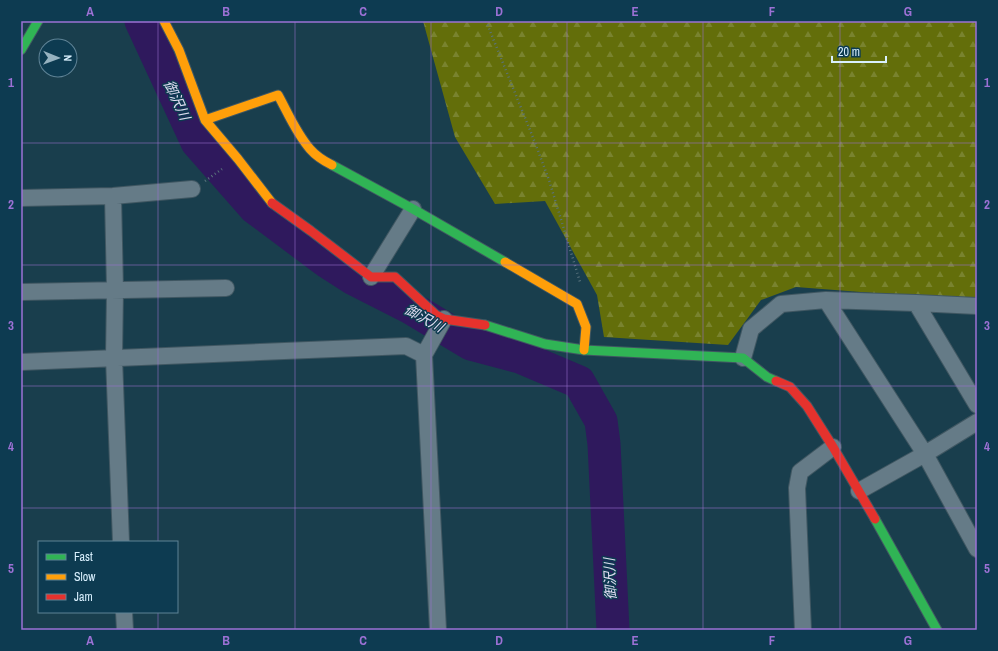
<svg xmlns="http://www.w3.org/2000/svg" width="998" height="651" font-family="'Archivo Narrow','Noto Sans JP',sans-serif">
  <defs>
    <pattern id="forest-firs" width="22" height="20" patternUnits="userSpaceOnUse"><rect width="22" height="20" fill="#636e0a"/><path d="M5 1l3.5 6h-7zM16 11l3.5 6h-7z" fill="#79832f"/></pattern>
  </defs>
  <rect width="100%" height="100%" fill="#193e4d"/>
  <path fill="url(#forest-firs)" d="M423,21H977V301L796,287L761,300L728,345L604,337L597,295L545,201L495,204L455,137Z"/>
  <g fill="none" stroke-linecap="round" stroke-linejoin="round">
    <path stroke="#2f195d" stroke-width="33" d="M141,21L197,142L255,208L326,261L354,279L411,308L471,344L520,357L579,382L601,421L604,444L613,630"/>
    <defs>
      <path id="street" d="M113,196L115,290L114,358L121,542
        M21,198L113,196L192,189
        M371,277L413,209
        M21,292L226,288
        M826,300L925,454L977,549
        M916,303L977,405
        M743,358L751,329L781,304L826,300L916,303L977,306
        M21,362L406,346L424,355
        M859,491L925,454L977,422
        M124,612L125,630
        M438,630L424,355L444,319
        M803,630L797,488L800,472L833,447"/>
      <path id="fast" d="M21,50L38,21
        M332,165L413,209L505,262
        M485,325L545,344L584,350L743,358L767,377L776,381
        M875,519L937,630"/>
      <path id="slow" d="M164,21L179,50L205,120L238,159L272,203
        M205,120L278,95C288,113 296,133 310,149C316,156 324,161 332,165
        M505,262L577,304L586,327L584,350"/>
      <path id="jam" d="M272,203L311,231L371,277H395L436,315L444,319L485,325
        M776,381L790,387L807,406L833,447L875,519"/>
    </defs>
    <use href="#street" stroke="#405762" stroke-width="18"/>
    <use href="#fast" stroke="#405762" stroke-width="11"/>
    <use href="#slow" stroke="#405762" stroke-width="11"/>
    <use href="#jam" stroke="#405762" stroke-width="11"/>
    <path stroke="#5a737d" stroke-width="2.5" stroke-dasharray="1 3" stroke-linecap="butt" d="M486,21L532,135L549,180L580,282
      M205,181L222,169"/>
    <use href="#street" stroke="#657b87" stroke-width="16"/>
    <use href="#fast" stroke="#30b455" stroke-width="9"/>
    <use href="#slow" stroke="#ff9f0a" stroke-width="9"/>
    <use href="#jam" stroke="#e5322d" stroke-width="9"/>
  </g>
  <path fill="none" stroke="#9c71d5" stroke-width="1" stroke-opacity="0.55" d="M158,21V542M295,21V630M431,21V630M567,21V630M703,21V630M840,21V630M21,143H977M21,265H977M21,386H977M21,508H977M158,612V630"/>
  <g text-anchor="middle" stroke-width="3" stroke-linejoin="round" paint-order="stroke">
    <g font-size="14" font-style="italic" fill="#e0dcf2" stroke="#0d3b51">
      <text transform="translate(177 100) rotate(65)" y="5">御沢川</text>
      <text transform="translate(424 318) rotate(29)" y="5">御沢川</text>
      <text transform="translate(610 579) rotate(-93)" y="5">御沢川</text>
    </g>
  </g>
  <rect width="998" height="651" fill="none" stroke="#0d3b51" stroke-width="44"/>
  <rect x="38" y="541" width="140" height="72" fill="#0d3b51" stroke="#5f8396"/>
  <rect x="46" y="554" width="20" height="6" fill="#30b455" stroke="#5f8396"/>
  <text x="74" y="561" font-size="12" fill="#d9f0fe">Fast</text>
  <rect x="46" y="574" width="20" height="6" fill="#ff9f0a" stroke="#5f8396"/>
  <text x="74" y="581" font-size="12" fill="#d9f0fe">Slow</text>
  <rect x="46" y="594" width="20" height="6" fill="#e5322d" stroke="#5f8396"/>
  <text x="74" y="601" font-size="12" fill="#d9f0fe">Jam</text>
  <g transform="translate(58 58) rotate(91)"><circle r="19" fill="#0d3b51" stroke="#5f8396"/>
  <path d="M0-3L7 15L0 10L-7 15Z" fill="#96b2c0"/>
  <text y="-6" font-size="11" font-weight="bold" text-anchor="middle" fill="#d9f0fe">N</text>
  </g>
  <path d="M832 56v6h54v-6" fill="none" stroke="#d9f0fe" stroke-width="2"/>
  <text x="838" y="56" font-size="12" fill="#d9f0fe" stroke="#0d3b51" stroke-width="3" paint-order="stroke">20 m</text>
  <rect x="22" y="22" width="954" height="607" fill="none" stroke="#9c71d5" stroke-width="1.5"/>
  <g font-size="13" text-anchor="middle" font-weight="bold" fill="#9c71d5">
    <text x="90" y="16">A</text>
    <text x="226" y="16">B</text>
    <text x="363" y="16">C</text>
    <text x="499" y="16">D</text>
    <text x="635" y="16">E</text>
    <text x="772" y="16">F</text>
    <text x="908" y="16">G</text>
    <text x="11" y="87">1</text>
    <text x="987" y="87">1</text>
    <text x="11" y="209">2</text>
    <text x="987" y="209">2</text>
    <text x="11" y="330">3</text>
    <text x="987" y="330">3</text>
    <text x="11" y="451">4</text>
    <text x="987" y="451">4</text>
    <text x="11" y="573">5</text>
    <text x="987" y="573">5</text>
    <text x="90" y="645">A</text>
    <text x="226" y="645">B</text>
    <text x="363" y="645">C</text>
    <text x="499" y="645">D</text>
    <text x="635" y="645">E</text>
    <text x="772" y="645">F</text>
    <text x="908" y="645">G</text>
  </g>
</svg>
